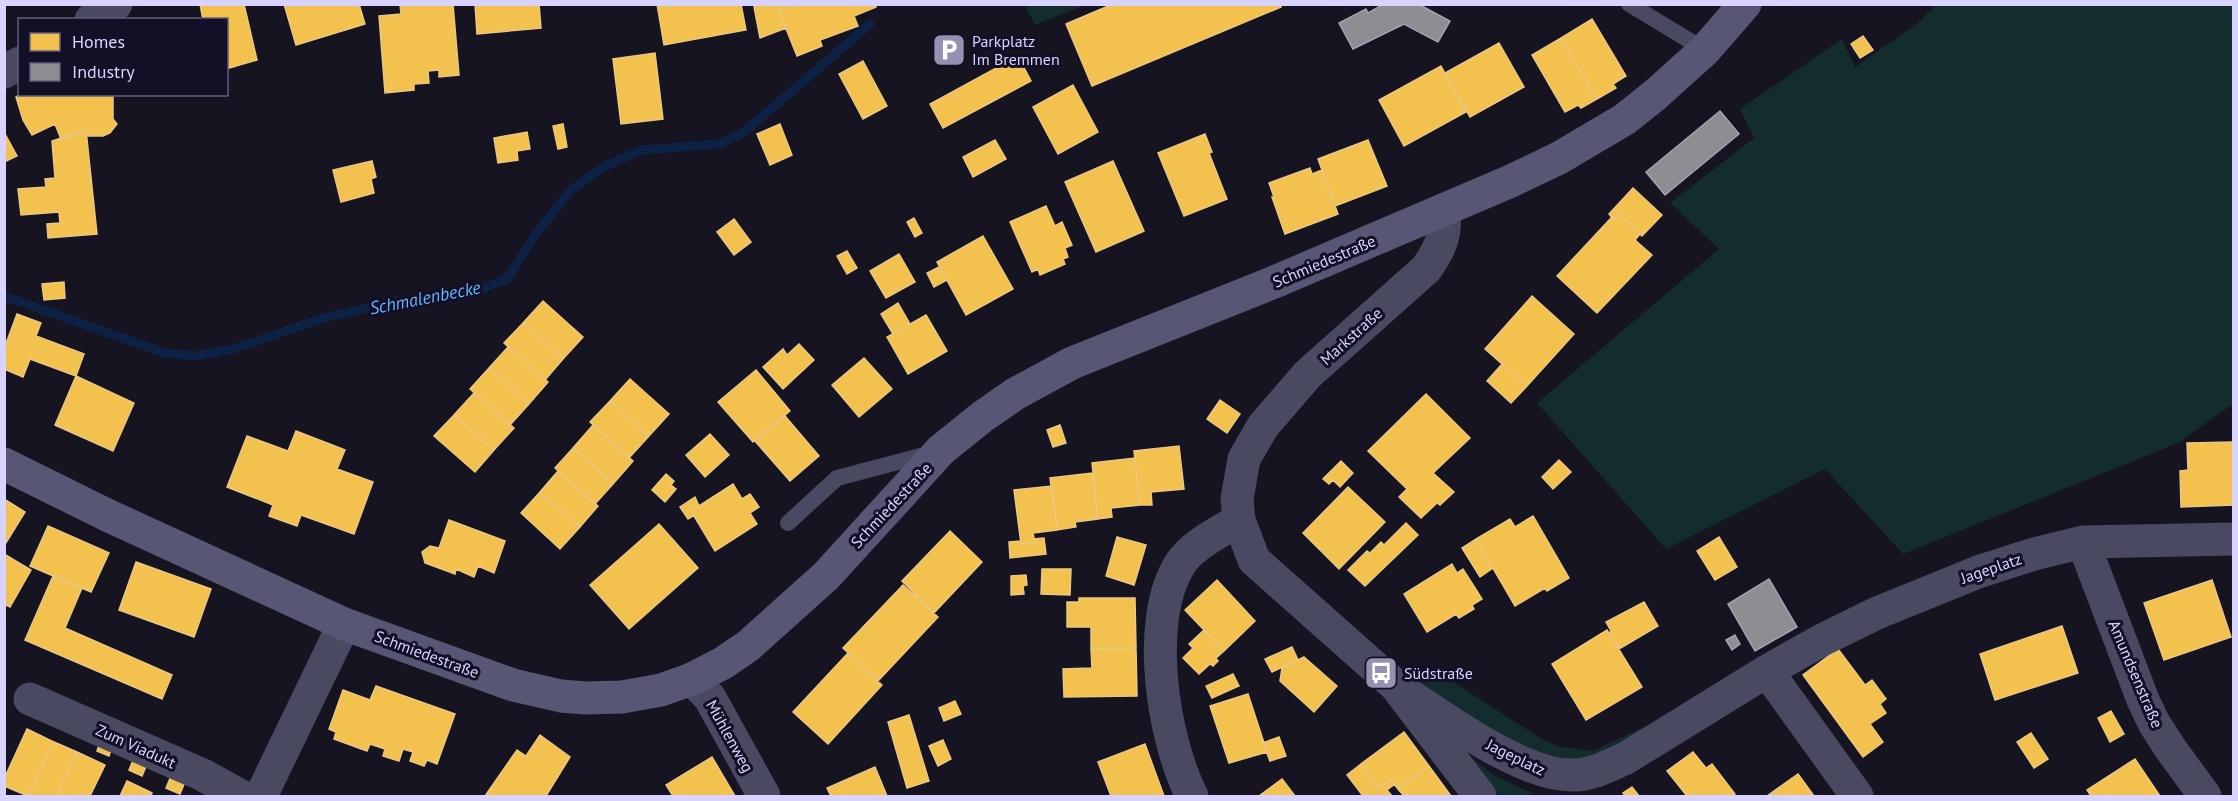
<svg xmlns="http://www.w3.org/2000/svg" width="2238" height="801" font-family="'PT Sans',sans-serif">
  <rect width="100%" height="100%" fill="#161421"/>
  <path fill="#132c2d" d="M2191,4L2233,5L2234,403L2178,443L1903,554L1825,469L1666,549L1537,403L1719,249L1670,203L1754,138L1740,109L1842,39L1855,67L1914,26L1936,5Z
    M1025,5H1085L1035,25Z
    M1428,666L1545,741L1561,747L1592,751L1642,728L1645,734C1631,740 1598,757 1585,758C1534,765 1453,706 1414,677Z
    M1467,754L1495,776L1532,793L1527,796H1500Z"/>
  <path fill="#f2c14e" stroke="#eac783" stroke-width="1.5" d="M200,4H244L257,60L226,69V20H203Z
    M284,4H359L365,24L296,45Z
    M400,4H453L459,75L439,77V70L428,71L429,83L414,84V90L385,93L379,16L401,14Z
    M475,4H539L541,28L477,34Z
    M657,4H741L746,30L664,45Z
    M761,4H784L785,8L779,11L786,28L760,38L754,7Z
    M784,4H875L876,7L854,16L858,26L820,40L822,46L797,56L779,11L785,8Z
    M1113,4H1280L1281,7L1092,86L1066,24Z
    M1592,19L1626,76L1613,84L1616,88L1597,99L1561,38Z
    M1863,36L1873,50L1860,58L1851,44Z
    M1561,38L1597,99L1581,108L1578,105L1565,112L1532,55Z
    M1499,43L1524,87L1470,117L1445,73Z
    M655,53L663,119L621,124L613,59Z
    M1018,56L1031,81L943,128L930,104Z
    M863,61L887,106L863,119L839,74Z
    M1441,66L1466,112L1404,146L1379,100Z
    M1073,85L1098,132L1058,154L1033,107Z
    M20,94H113V119L117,124L110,133L103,136H87L86,130L61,139L55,124L32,135L23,120L16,97Z
    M563,124L567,147L558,149L553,126Z
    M780,124L792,155L770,165L757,134Z
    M86,130L97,234L48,238L47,224L60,223L59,212L21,215L18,189L46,187L45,179L55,178L52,141Z
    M4,132L17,156L4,162Z
    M527,132L530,149L517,151L518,160L498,163L494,138Z
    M1205,134L1212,152L1209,153L1227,199L1184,216L1158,153Z
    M995,140L1006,159L973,177L963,157Z
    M1368,140L1387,186L1335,206L1318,159Z
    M372,161L376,177L371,179L374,193L341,202L333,170Z
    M1113,161L1144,231L1096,252L1065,182Z
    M1310,168L1312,174L1322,170L1338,214L1285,234L1272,197H1274L1269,183Z
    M1633,188L1662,215L1642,236L1619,214L1614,220L1609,214Z
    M1046,206L1055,226L1062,222L1072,245L1065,248L1068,257L1063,259L1065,264L1040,275L1038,269L1032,272L1010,222Z
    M1619,214L1640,234L1635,240L1652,255L1597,313L1557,276L1612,217L1614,220Z
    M914,218L922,233L915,237L907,222Z
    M734,219L751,242L734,255L717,232Z
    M983,236L1013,289L966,315L937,262Z
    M847,251L857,268L847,274L837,256Z
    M899,254L915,282L886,298L870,271Z
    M939,267L947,280L934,287L927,273Z
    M64,282L65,298L44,300L42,284Z
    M1532,296L1574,334L1527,386L1485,349Z
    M543,301L583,337L563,359L523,323Z
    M898,303L910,324L893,334L881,314Z
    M17,314L41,323L36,336L84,354L76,376L30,359L23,377L4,369V349Z
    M926,315L947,351L908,374L887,337Z
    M523,323L563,359L545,380L504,343Z
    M799,344L814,360L783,389L763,367L783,349L787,355Z
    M508,347L548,382L529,404L489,368Z
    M864,358L892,389L859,417L832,385Z
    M1502,364L1527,386L1511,403L1487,381Z
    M489,368L529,404L510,425L470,389Z
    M756,370L790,411L753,442L718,402Z
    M76,376L134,403L113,451L55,425Z
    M630,379L669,414L649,436L610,401Z
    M474,393L514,428L494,450L454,415Z
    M1426,394L1470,438L1433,473L1454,492L1440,505L1437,503L1421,518L1399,497L1407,489L1368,451Z
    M1220,400L1240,414L1227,433L1207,419Z
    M610,401L649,436L629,458L590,422Z
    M454,415L494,450L475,472L434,436Z
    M785,416L819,456L790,481L755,441Z
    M593,425L633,461L613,484L573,448Z
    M1060,425L1066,443L1053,447L1047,430Z
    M296,431L345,450L337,469L373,482L354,534L301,515L297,526L269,516L273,505L227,487L247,436L288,451Z
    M710,434L729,455L705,477L686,455Z
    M2234,442V505L2181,507L2180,471L2188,470L2187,443Z
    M1179,446L1184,489L1151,492L1152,505H1140L1134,451Z
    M573,448L613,484L595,504L555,468Z
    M1135,458L1140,505L1111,508L1112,517L1098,519L1092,463Z
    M1559,460L1571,472L1553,489L1542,477Z
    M1341,461L1353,473L1340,487L1333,480L1329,484L1323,479Z
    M558,471L598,506L580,527L540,492Z
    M1092,473L1098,519L1075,522L1076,527L1057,530L1050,478Z
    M666,474L674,481L671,485L676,489L665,502L652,490Z
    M733,484L742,499L750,494L759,507L750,513L757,524L715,551L691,511Z
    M1052,486L1057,530L1033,533L1035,543L1021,544L1014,490Z
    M1348,487L1385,522L1339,569L1303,533Z
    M540,492L580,527L560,549L521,513Z
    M695,497L699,506L691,511L693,516L688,519L680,507Z
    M4,499L25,512L4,546Z
    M1533,516L1569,578L1547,591L1545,588L1515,606L1476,539L1510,519L1515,527Z
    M449,520L505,541L494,573L478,566L474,577L456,569L455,574L425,563L422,552L430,546L439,548Z
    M1406,523L1418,535L1365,586L1348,570L1367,551L1370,553L1381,542L1384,545Z
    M659,524L698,568L629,629L590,585Z
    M48,526L109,553L91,592L30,566Z
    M950,531L982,562L934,613L902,581Z
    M1117,537L1146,545L1134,585L1106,576Z
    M1719,537L1737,567L1715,580L1697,551Z
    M1044,538L1046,554L1010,558L1009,542L1020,541L1021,544L1035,543L1034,539Z
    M1476,539L1493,568L1480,577L1462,548Z
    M4,554L31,570L10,607L4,604Z
    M136,562L211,589L194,637L119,610Z
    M1452,564L1457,573L1463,569L1482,599L1472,605L1474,609L1459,618L1456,614L1427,632L1404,594Z
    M1042,569H1071L1070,595L1041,594Z
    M1026,575L1027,585L1023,586L1024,594L1011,595V576Z
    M53,576L82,588L65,628L172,675L162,699L25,640Z
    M1217,580L1255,621L1224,651L1185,610Z
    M2212,580L2231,637L2164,660L2144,603Z
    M903,585L938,617L878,681L843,648Z
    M1079,598H1135L1136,648L1091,649V627H1067V602H1079Z
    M1644,602L1658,626L1619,649L1609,633L1611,631L1606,622Z
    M2062,626L2078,673L1995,700L1980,654Z
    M1204,630L1224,651L1216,658L1218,661L1213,666L1210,664L1199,674L1183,658L1193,648L1189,644Z
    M1607,630L1642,687L1586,720L1552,664Z
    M1292,647L1298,660L1272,672L1265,659Z
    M1136,648L1137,696L1064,697L1063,669L1092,668L1091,649Z
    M1838,649L1865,685L1872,680L1886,699L1880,704L1886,713L1870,724L1883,742L1863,757L1803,675Z
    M848,653L882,685L828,744L793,712Z
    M1304,657L1337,686L1314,712L1280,681L1282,668Z
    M1233,674L1239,686L1212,698L1206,686Z
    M376,686L455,714L437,764L427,760L424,766L410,761L413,752L403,749L399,761L383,756L385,749L370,744L367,751L334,739L336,732L329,729L343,690L370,700Z
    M1248,694L1267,752L1229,763L1210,706Z
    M955,701L961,714L944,721L939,708Z
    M2111,711L2124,734L2110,742L2098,718Z
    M909,715L929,781L907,788L888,722Z
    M27,729L54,742L28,796L4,786V779Z
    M1404,732L1429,766L1398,789L1390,779L1379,788L1361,764Z
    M2031,733L2048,759L2034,768L2017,742Z
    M540,735L570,757L546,796H485L517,750L526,756Z
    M1279,737L1286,756L1270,761L1263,743Z
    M101,739L113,744L109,756L97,751Z
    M943,740L951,759L938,766L929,746Z
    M54,742L77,752L56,796H28Z
    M1145,744L1164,796H1111L1098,762Z
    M77,752L105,765L90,796H56Z
    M1693,752L1706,768L1712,764L1735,794L1732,796H1687L1667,771Z
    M712,757L735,796H673L666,785Z
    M134,758L147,764L142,776L129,770Z
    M2135,759L2160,796H2091L2087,790Z
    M1361,764L1379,788L1390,779L1395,784L1387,790L1392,796H1363L1347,775Z
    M1429,766L1451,796H1404L1398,789Z
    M875,767L887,796H831L827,788Z
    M1798,774L1814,796H1767Z
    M171,776L185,782L180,794L166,788Z
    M1282,779L1295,796H1259Z
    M127,781L152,793L151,796H120Z
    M1632,787L1639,796H1625L1623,793Z"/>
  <path fill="#8d8d92" stroke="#a4a2b3" stroke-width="1.5" d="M1384,4H1418L1450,21L1438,42L1404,24L1353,49L1339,23L1366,9L1368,13Z
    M1720,111L1739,134L1665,195L1646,172Z
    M1769,579L1797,627L1755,651L1728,604Z
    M1735,635L1740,644L1732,650L1726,640Z"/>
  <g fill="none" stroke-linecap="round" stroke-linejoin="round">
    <path stroke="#0d2144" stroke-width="9" d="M4,296L165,353L195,356L234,349L323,318L399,301L449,298L472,293L508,278L536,234L570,191L605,166L642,150L719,144L744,132L870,24"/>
    <path stroke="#4a4962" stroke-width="16" d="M1629,4L1705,50
      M788,523L837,478L932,453"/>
    <path stroke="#4a4962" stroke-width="33" d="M91,20L116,4
      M4,72L20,63
      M1443,210C1448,233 1439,251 1426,269L1308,374L1263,426L1244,459L1237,499L1239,520L1254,560L1396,686L1480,796
      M2083,542L2143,700L2154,723L2170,748L2205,796
      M1767,671L1857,796
      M692,679L710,698L764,796
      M1396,686C1441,715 1521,776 1573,775C1592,775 1609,766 1626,758L1767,671L1822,640L1877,613L1978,572L2034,554L2083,542L2234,539
      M30,699L203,775L241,796
      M261,796L344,624
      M1192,796C1163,739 1144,621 1180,564C1193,544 1220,532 1239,520"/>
    <path stroke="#575674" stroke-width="33" d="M4,464L107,515L344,624L513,685L561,696L585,698L622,697L661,690L692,679L723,663L748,646L826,576L941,450L982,417L1015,394L1072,363L1272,283L1511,181L1559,158L1625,119L1655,95L1705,50L1745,4"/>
  </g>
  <defs>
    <symbol id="parking-square" viewBox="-11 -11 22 22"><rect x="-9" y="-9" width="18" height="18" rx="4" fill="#9591b1" stroke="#130f26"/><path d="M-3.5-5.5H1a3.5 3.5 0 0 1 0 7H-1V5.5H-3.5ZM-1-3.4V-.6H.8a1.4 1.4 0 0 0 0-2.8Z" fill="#fff"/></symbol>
    <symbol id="bus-square" viewBox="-11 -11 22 22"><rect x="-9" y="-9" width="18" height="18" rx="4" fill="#9591b1" stroke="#130f26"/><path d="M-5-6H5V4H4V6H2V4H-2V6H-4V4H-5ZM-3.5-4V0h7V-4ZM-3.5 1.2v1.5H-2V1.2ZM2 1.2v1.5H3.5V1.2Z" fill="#fff"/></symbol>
  </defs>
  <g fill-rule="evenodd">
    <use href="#parking-square" x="930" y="31" width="38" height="38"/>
    <use href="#bus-square" x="1362" y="654" width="38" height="38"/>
  </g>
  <g text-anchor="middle" stroke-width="6" stroke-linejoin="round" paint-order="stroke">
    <g font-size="16" fill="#d9d4ff" stroke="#130f26" text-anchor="start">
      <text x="972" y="47">Parkplatz<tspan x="972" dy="18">Im Bremmen</tspan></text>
      <text x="1404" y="679">Südstraße</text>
    </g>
    <g font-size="16" fill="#d9d4ff" stroke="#130f26">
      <text transform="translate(1324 261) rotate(-23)" y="6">Schmiedestraße</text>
      <text transform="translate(1351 336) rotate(-42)" y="6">Markstraße</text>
      <text transform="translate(891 505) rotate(-47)" y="6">Schmiedestraße</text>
      <text transform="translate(1991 568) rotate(-19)" y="6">Jageplatz</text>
      <text transform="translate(427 654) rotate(20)" y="6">Schmiedestraße</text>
      <text transform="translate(2136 674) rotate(67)" y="6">Amundsenstraße</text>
      <text transform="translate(730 736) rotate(61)" y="6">Mühlenweg</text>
      <text transform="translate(136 746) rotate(24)" y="6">Zum Viadukt</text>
      <text transform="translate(1516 757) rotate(26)" y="6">Jageplatz</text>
    </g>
    <g font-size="18" font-style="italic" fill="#62b6ff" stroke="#130f26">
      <text transform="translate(425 298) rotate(-11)" y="6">Schmalenbecke</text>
    </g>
  </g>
  <rect width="2238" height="801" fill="none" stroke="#d9d4ff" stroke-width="12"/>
  <rect x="18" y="18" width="210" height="78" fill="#130f26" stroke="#625e7d" stroke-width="1.5"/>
  <rect x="30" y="33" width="30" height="18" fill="#f2c14e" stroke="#625e7d" stroke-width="1.5"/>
  <text x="72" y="48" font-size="18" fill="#d9d4ff">Homes</text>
  <rect x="30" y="63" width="30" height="18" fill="#8d8d92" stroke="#625e7d" stroke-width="1.5"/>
  <text x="72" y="78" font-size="18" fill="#d9d4ff">Industry</text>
</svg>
